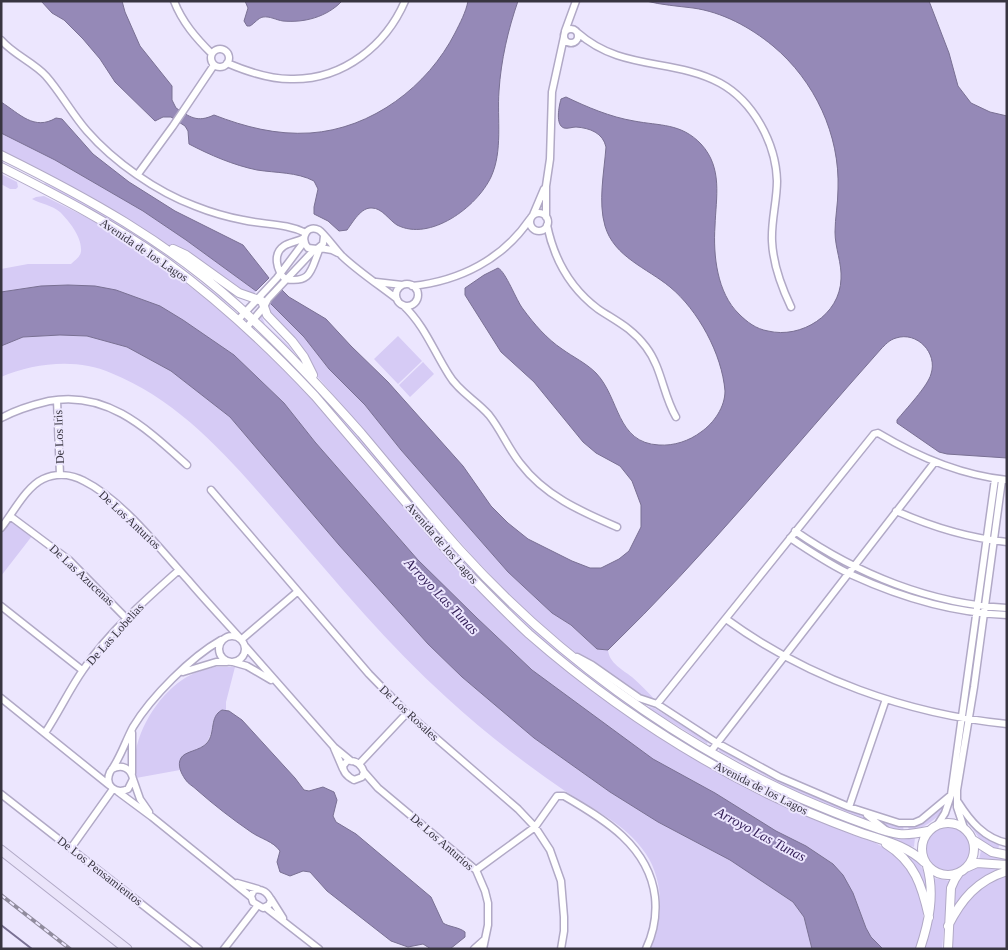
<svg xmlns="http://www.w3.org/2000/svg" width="1008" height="950" font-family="Georgia,serif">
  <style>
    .green { fill: #d6cbf5 }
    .water { fill: #9589b7; stroke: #797093 }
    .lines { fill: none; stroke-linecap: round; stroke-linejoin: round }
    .stream { stroke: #797093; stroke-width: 2 }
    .minor-casing { stroke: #b1a9c6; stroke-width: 9 }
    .tertiary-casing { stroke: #b1a9c6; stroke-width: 10 }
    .secondary-casing { stroke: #b1a9c6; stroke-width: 11 }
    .minor { stroke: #fff; stroke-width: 6 }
    .tertiary { stroke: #fff; stroke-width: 8 }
    .secondary { stroke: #eae4fa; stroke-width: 9 }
    .rail-casing { stroke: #918c9e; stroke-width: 4 }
    .rail { stroke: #ece6fe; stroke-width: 2; stroke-dasharray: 5.5; stroke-linecap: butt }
    .labels { text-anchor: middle; stroke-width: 4; stroke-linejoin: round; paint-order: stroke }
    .street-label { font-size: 12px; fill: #383540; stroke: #ece6fe }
    .water-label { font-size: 14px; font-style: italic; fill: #331e57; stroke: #ece6fe }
  </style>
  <rect width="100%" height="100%" fill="#ece6fe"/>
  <path class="green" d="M1 133 55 160 143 211 186 240 256 291 252 296H248L183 253 160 241 65 183 1 151Z
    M1 174 17 182 18 187 16 189H10L1 184Z
    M45 183 96 208 158 249 237 310 236 311C223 300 209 291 196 281 147 245 97 213 44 184Z
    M44 196 104 226 162 265 230 317 266 350 325 412 468 577 586 685 755 791 813 819 856 836 874 842 895 854 904 863 920 891 923 908V928L916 949H883L871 937 866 928 853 893 833 864 806 846 776 831 715 793 653 759 532 670 477 618 418 560 315 442 284 403 234 355 183 320 160 306 116 290 68 285 41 286 1 292V269L28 264H71C75 260 82 256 81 249 81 236 69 221 60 212 52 205 41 204 32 199L36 197Z
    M270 303 304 337 329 369 365 405 401 450 508 572 552 613 571 625 597 649 608 650C609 663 623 670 632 677 640 684 648 692 655 700H647L596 664 569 649 515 601 476 560 435 514 316 375 271 317 268 306Z
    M261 315 265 324 289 346 299 359 263 324 259 317Z
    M255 326 281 350 347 422 466 561 597 680 783 794 828 814 859 826 896 837H915L914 847C855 832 797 806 744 777 650 726 567 668 491 592 441 542 396 485 350 431 327 405 305 378 282 353 274 344 260 336 255 326Z
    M60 335 87 336 127 347 171 371 230 417 339 545 428 644 462 677 534 738 610 792 658 822 730 860 793 902 804 917 812 949H650C664 920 664 881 646 854 627 825 594 810 565 791 524 763 484 732 447 698 389 646 338 584 287 525 236 466 185 403 111 373 77 358 34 363 1 377V346L23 337Z
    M398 336 422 361 398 384 374 359Z
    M423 362 434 374 410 397 399 385Z
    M10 519 32 536 1 576V531Z
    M215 667H235L226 702V710H222L207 742 204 746 192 752 179 766 180 770 136 778C128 743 154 699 182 680 192 673 203 670 215 667Z
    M645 706 654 708 708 741 707 744Z
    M720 748 794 788 867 818 874 823 794 791 719 751Z
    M947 803C943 816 922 830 909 831L908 826 922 822Z
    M959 809C971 823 982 836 999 845L998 851 981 841Z
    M875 818 903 826 904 832 892 830Z
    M924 848a24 24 0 1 1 48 0a24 24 0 1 1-48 0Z
    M896 848C915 854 931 872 926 893Z
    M981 850 992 856 1007 860V863L979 860Z
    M982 867 1005 869 994 874 953 911C954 887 956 872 982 867Z
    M1007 875V947L1005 949H949C950 942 950 935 952 929 958 904 982 882 1007 875Z
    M933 878 951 881 946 908 942 949H923L934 884Z"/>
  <path class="water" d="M41 1H122L125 12 140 46 172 86V100L176 108C190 117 197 123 214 115 245 127 276 135 310 133 372 129 428 86 455 33 460 23 466 12 468 1H518C508 30 501 60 499 91 497 119 503 151 491 177 477 207 430 242 397 225 389 220 382 208 372 208 361 207 353 222 347 230L339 231 328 221 314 214V207L318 189 314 181C297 172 276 173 257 170 233 165 210 155 189 144L188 131 185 126 171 117H163L155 121 115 82 100 59 83 39 64 20 52 13Z
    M245 1H342C327 17 304 23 283 21 276 20 270 16 263 17 258 18 255 23 250 26H247L244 21 248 8Z
    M646 1H929L949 53 958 86 971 103 990 112 1007 116V458L947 454 939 452 897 423V420C905 410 928 386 931 374 938 353 917 331 896 338 889 340 885 345 881 349 791 450 705 556 608 650L597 649 571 625 552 613 508 572 401 450 365 405 329 369 304 337 270 303 282 290 289 297 326 319 351 346 388 382 463 466 491 506 508 523 528 539 572 561 590 568H601L619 559 629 551 641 527V505L632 481 620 466 596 453 583 442 534 382 501 352 465 295V288L484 275 498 268C506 272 516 300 523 309 534 324 547 339 562 349 573 357 586 363 596 373 620 398 616 443 659 445 674 446 689 441 701 432 714 423 725 407 725 391 722 354 698 310 670 287 647 268 614 257 605 226 598 202 604 173 606 147 603 133 590 128 576 127 572 127 568 129 564 128 555 125 559 106 561 99L566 97C587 107 610 117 634 121 660 126 681 123 701 144 723 168 716 197 715 226 713 255 717 293 739 314 747 322 756 329 768 331 801 339 840 315 841 279 842 263 835 248 835 232 835 218 838 204 838 189 840 135 815 81 773 46 750 27 722 12 693 8 677 6 662 5 646 1Z
    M1 102C20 114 34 131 56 118L62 119 93 154 129 182 175 211 243 245 269 278 256 291 186 240 143 211 55 160 1 133Z
    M68 285 95 286 116 290 160 306 183 320 234 355 284 403 315 442 418 560 477 618 532 670 653 759 715 793 776 831 806 846 833 864 843 875 853 893 866 928 871 937 883 949H812L804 917 793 902 730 860 658 822 610 792 534 738 462 677 428 644 339 545 230 417 171 371 127 347 87 336 60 335 23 337 1 346V292L41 286Z
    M222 710 229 711 242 720 295 778 304 790 309 791 323 787 334 792 337 800 333 816 336 822 356 834 431 897 443 923C449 927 459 927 465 932V937L450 949H431L423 944 408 947 391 941 327 891 310 872 303 871 290 876 280 872 277 862 280 851C273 841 261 839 251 832 232 819 214 805 197 790 193 786 188 784 185 779 181 773 177 765 181 758 185 751 200 751 207 743 216 732 209 717 222 710Z"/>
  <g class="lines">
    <path class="stream" d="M1 925 32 949"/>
    <g class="minor-casing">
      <path id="minor" d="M174 1C182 22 196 38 212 54
        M564 36a7 7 0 1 1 14 0a7 7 0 1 1-14 0Z
        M565 31 576 1
        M578 33C621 71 673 58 720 83 753 101 776 143 777 181 777 201 771 221 772 241 773 265 781 286 791 307
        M1 40C14 55 33 62 46 76 61 93 72 114 87 131 114 162 157 192 195 206 210 212 227 217 243 220 264 225 286 223 306 233
        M211 58a9 9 0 1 1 18 0a9 9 0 1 1-18 0Z
        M227 63C248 72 271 80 294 79 344 79 386 45 405 1
        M138 174 173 126 214 65
        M530 222a9 9 0 1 1 18 0a9 9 0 1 1-18 0Z
        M533 215 544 189
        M546 217V186L550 159 552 92 564 37
        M547 225C554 259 570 288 598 309 616 321 632 328 646 347 662 368 663 395 676 417
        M324 236 323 244 317 249 308 248C300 239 306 224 319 230 324 233 336 250 342 256 359 272 379 285 397 299
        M304 238C297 242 290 242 284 246 272 254 277 271 285 279 313 284 311 268 320 248L332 250 338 253
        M376 282 402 285
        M396 295a11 11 0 1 1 22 0a11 11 0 1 1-22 0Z
        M412 286C460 281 503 259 530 219
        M403 305C425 326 433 350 449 375 458 391 477 401 489 415 501 430 508 448 520 463 545 496 580 511 617 527
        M238 320 277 278 304 242
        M246 328 264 307 268 299 314 250
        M57 400 60 475
        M1 418C16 410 32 405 49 401 107 390 147 429 187 465
        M211 490 369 674 407 713 518 809 535 827 550 850 561 881 564 917V931L561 949
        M896 511C932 527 967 538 1007 542
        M10 516 69 560 127 619
        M1 528C13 513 26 487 43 479 56 473 71 474 84 481 122 500 160 549 188 580 205 600 222 618 239 637
        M795 531C857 574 931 604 1007 608
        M790 538C810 551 830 565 852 575 900 597 954 613 1007 615
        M1 606 82 670
        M726 619C807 678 907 714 1007 724
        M219 649a13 13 0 1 1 26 0a13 13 0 1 1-26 0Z
        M242 639 297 592
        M245 646 334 747 351 761
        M577 657 592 665 639 698 657 704 717 743 779 777 849 807 899 823H914L921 820 951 795
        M233 662 247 666 271 680
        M183 672 216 662H227
        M1 698 109 785
        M657 704 874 434 878 433C918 457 960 475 1007 480
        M45 733C59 712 69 690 83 670 109 632 145 600 179 570
        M334 748 343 769
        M711 751 934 463
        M347 761C355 760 361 764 364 772L362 777 354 780C348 777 343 772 343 766Z
        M359 764 407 713
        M112 769C122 764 131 768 133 779L128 789C115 795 104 785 110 772 120 759 125 742 133 727 151 697 191 657 221 640
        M364 772 378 788 476 870 485 891 488 903V925L483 949
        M132 773V733
        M133 779 140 799 149 812
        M117 791 152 817 251 897
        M1 794 199 949
        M958 802C970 821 984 838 1007 843
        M849 807 886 699
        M867 815 887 831
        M938 824 945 813 951 795 995 479
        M964 828 957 807V790L974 687 1002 480
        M71 848 113 789
        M476 870 535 827 557 796H564C604 819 649 846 655 897 657 916 654 932 646 949
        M237 883 258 889
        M254 890C262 888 268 893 271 900L269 905 263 908 253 902 251 896Z
        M271 899 283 918
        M265 907 319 949
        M224 949 258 905
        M474 949 484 940"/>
    </g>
    <g class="tertiary-casing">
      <path id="tertiary" d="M1 155C88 198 166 241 238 306 282 346 322 389 361 433 394 472 426 512 460 550 552 652 674 742 800 798 821 807 843 816 865 824 876 828 888 833 899 834 909 835 919 833 928 831
        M1 167C58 196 117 226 169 264 222 303 270 348 315 396L454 559C478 584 503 610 529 634 601 697 683 752 768 794 797 808 826 820 856 831 880 840 905 844 924 862
        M173 249 186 255 239 293 262 301 267 315 292 341 304 357 313 375
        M922 849a26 26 0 1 1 52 0a26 26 0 1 1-52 0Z
        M973 840 992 852 1007 855
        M886 844C915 862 922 886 929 917
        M968 867 977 863 1007 865
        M948 926C961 900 977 880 1007 871
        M920 949C929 922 935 894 927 866
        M948 949 951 888 955 879 959 873"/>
    </g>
    <g class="secondary-casing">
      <path id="secondary" d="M1 850 127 949"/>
    </g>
    <use href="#minor" class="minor"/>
    <use href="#tertiary" class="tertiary"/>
    <use href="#secondary" class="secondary"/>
    <g class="rail-casing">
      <path id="rail" d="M1 895 70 949"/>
    </g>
    <use href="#rail" class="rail"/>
  </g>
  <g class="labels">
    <g class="street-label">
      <text transform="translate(144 250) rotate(34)" y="4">Avenida de los Lagos</text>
      <text transform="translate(59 437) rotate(-92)" y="4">De Los Iris</text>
      <text transform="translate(130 520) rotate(43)" y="4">De Los Anturios</text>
      <text transform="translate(442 543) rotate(49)" y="4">Avenida de los Lagos</text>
      <text transform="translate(82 575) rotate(43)" y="4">De Las Azucenas</text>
      <text transform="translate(115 634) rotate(-48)" y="4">De Las Lobelias</text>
      <text transform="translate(409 713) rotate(43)" y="4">De Los Rosales</text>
      <text transform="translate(761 788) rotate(27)" y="4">Avenida de los Lagos</text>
      <text transform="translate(442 842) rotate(41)" y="4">De Los Anturios</text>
      <text transform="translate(100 871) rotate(38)" y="4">De Los Pensamientos</text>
    </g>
    <g class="water-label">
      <text transform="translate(442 596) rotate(46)" y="5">Arroyo Las Tunas</text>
      <text transform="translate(761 834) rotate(28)" y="5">Arroyo Las Tunas</text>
    </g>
  </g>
  <rect width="1008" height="950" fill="none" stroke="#383540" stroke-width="5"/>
</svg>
